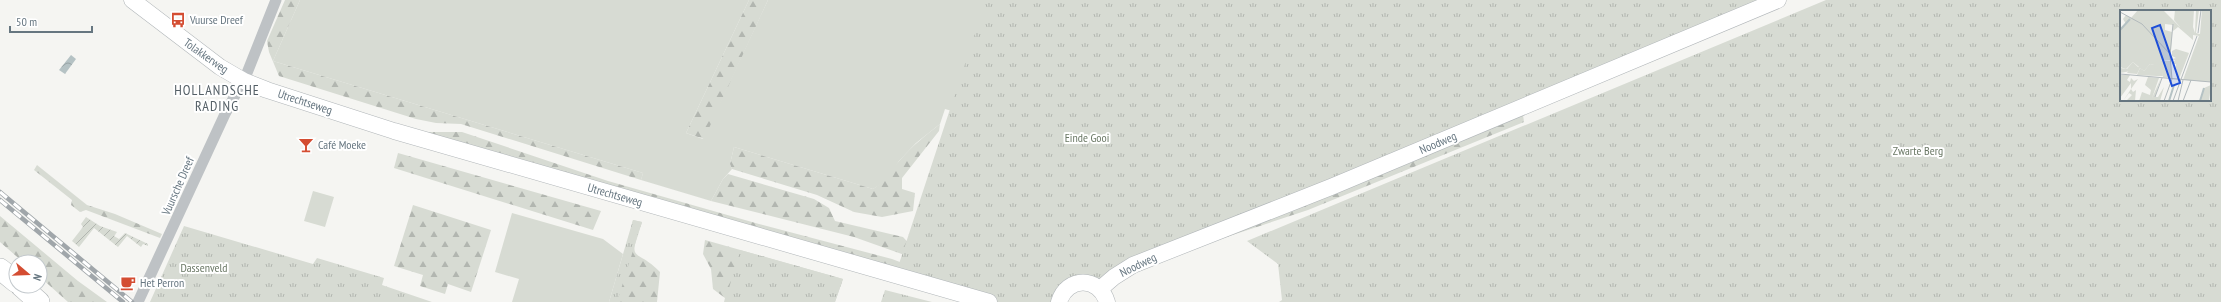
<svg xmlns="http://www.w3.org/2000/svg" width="2221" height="302" font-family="'PT Sans Narrow',sans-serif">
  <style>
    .grass { fill: #d7dbd3 }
    .forest { fill: url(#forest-firs) }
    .park { fill: url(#park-tufts); fill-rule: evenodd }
    .garden { fill: url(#garden-furrows) }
    .water { fill: url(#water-waves) }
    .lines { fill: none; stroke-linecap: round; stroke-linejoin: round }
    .secondary-casing { stroke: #b1b6b9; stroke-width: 17 }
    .motorway-casing { stroke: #b1b5b7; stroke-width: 22 }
    .minor { stroke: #bec2c5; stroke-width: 11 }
    .secondary { stroke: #fff; stroke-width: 16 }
    .motorway { stroke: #fff; stroke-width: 21 }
    .rail-casing { stroke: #a0a6aa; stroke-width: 4.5 }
    .rail { stroke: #fff; stroke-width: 3; stroke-dasharray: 9; stroke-linecap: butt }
    .labels { text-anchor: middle; stroke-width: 4; stroke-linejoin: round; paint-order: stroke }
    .poi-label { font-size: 12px; fill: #667680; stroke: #fff; text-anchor: start }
    .street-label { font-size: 12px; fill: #667680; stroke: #fff }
    .park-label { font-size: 12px; fill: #6a7865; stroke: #fff }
    .quarter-label { font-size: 14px; letter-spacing: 1px; fill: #545f66; stroke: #fff }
    .inset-river { fill: none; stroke: #b5c2c4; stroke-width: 2 }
    .inset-road { fill: none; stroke: #b3babd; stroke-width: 1 }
    .view { fill: #1d4ed8; fill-opacity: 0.15; stroke: #1d4ed8; stroke-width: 2 }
    .inset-edge { fill: none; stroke: #667680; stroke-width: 2 }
  </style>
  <defs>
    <pattern id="forest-firs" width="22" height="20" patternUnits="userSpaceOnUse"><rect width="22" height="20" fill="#d7dbd3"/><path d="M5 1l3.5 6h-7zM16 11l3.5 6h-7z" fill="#b2b6b0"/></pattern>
    <pattern id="park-tufts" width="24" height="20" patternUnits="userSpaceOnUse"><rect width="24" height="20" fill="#d7dbd3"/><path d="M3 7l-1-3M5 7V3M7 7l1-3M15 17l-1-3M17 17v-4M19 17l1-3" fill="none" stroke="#b2b6b0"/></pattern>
    <pattern id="garden-furrows" width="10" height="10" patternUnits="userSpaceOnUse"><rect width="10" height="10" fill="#d7dbd3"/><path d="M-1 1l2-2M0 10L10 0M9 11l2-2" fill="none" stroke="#b2b6b0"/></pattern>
    <pattern id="water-waves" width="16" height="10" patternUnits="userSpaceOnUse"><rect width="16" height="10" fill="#b5c2c4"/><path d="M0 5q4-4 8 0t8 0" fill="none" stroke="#97a2a4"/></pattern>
  </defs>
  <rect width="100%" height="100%" fill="#f5f5f2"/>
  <path class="grass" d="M300 0H749L686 133 703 139 768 0H989L959 113 945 109 940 124 916 143 899 161 886 181 873 189 734 147 730 164 732 169 723 179 711 201 641 180 643 173 273 61Z
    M313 191 334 197 325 227 304 221Z
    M512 213 603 239 623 254 609 302H512L519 279 495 272Z"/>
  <path class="forest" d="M285 0H300L273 61 643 173 641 180 461 124 436 123 416 119 279 76 269 52 267 41Z
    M749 0H768L704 139 686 133Z
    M1523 115 1524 122 1308 210 1190 249Z
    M940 124 939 131 902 178V189L915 193 913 211 882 217 854 212 817 195 732 169 730 164 734 147 873 189C888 179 889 172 900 160 912 146 926 135 940 124Z
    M424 132H462L608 181 759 224 892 259 1002 301Z
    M398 153 601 211 593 230 394 168Z
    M37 165 87 205 115 214 162 234 160 238 86 210 80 212 71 205 72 200 34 170Z
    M728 174 814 199 829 208 835 221 903 237 927 263 854 237 711 201 723 179Z
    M413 205 491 230 471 292 448 284 445 294 420 286 423 275 394 266Z
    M0 216 78 281 107 302H68L40 277V262H23L0 242Z
    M633 220 642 222C627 266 635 246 660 272L657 302H614Z
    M705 240 843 279 835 302H724L725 298 713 289 711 269 703 254Z"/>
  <path class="park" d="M986 0H1778L1052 302H972L895 276Z
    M1826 0H2221V302H1279L1282 300 1278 264 1247 241ZM2121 11H2210V100H2121Z
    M633 220 642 222 617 302H609Z
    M184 226 313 264 317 258 384 278 382 285 432 302H150Z
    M740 250 843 279 835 302H725Z
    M885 290 932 302H881Z"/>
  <path class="garden" d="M86 217 100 226 117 232 114 236 119 239 125 233 148 244V246L143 244 141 247 127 236 118 247 94 228 79 247 72 241 83 227 81 224Z"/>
  <path class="water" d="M71 55 76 59 65 74 59 70Z"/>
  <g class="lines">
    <g class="secondary-casing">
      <path id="secondary" d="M132 0 220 67 244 81 267 90 394 131 989 302
        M1100 289 1114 277 1133 265 1331 187 1778 0
        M1059 302C1067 276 1099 276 1107 302"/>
    </g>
    <g class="motorway-casing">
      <path id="motorway" d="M0 269 16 282
        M21 286 39 302"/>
    </g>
    <path class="minor" d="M138 302 225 114 247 73 276 0"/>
    <use href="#secondary" class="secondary"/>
    <use href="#motorway" class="motorway"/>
    <g class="rail-casing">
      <path id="rail" d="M0 192 132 302
        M0 200 123 302"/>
    </g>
    <use href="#rail" class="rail"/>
  </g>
  <defs>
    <g id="bus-bare" transform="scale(1.2)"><path d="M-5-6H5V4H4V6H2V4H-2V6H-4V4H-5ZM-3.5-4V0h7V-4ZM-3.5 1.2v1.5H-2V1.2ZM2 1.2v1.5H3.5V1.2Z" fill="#d44d32" stroke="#fff" stroke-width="2.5" paint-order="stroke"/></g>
    <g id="bar-bare" transform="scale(1.2)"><path d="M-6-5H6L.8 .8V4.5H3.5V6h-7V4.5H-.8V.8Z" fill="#d44d32" stroke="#fff" stroke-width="2.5" paint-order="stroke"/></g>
    <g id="cafe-bare" transform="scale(1.2)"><path d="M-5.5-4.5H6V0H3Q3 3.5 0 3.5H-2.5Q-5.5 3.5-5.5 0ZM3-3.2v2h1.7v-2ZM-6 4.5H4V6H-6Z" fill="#d44d32" stroke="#fff" stroke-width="2.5" paint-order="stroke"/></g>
  </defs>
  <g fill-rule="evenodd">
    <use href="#bus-bare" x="178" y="20"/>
    <use href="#bar-bare" x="306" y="145"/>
    <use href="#cafe-bare" x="128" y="283"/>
  </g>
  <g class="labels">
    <g class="poi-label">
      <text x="190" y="24">Vuurse Dreef</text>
      <text x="318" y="149">Café Moeke</text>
      <text x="140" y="287">Het Perron</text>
    </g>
    <g class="street-label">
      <text transform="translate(206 56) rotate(35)" y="4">Tolakkerweg</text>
      <text transform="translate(305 102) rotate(18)" y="4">Utrechtseweg</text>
      <text transform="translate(1438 143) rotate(-23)" y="4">Noodweg</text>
      <text transform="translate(178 186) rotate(-66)" y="4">Vuursche Dreef</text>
      <text transform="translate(615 195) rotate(16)" y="4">Utrechtseweg</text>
      <text transform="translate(1138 265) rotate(-26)" y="4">Noodweg</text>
    </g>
    <g class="park-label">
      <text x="1087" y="142">Einde Gooi</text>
      <text x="1918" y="155">Zwarte Berg</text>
      <text x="204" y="272">Dassenveld</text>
    </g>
    <g class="quarter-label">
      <text x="217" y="95">HOLLANDSCHE<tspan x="217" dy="16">RADING</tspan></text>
    </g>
  </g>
  <g transform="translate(2120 10)">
    <rect width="91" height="91" fill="#f5f5f2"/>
    <path d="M39 50 50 51 52 68 43 67ZM13 52 19 58 16 60 0 63V58L7 59ZM30 54 35 55 37 66 17 65 20 58 24 61ZM1 65H10L7 70 10 72 11 68 14 71 18 69 11 79 13 82 16 80 15 91H6L12 85 9 83 3 91 11 79V73L0 88ZM28 67 39 68 32 88 41 68 35 87H38L44 77 40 91H19L22 82 30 85 31 80 25 75ZM91 75 89 91H80L84 78Z" fill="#d7dbd3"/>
    <path d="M18 0H43L60 17H73L75 23 76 0H79L76 23 80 24 82 0H91V72L63 70 79 26 73 25V30L58 17 53 21V15L45 14V20L52 22 51 41 48 40 52 49 56 48 52 46V41L56 39 69 43 59 69H57L56 57H53H56V54H52L55 50H40L43 66H36L34 55 30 54 24 61 20 58 17 64 7 63 10 59 19 57 13 52 6 59 0 57V20L6 14 3 9 6 5 11 8Z" fill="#d7dbd3"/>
    <path d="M55 0H74L73 17H60L54 10Z" fill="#d7dbd3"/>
    <path class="inset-river" d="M0 20 10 9M49 91 54 75M80 91 84 78"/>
    <path class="inset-road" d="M0 2 22 14 50 44M78 23 81 0M0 64 91 72M35 87 42 68M44 91 52 69 50 45 53 14M53 91 77 26M58 91 63 70M63 91 71 70"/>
    <path class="view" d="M40 15 60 73 52 76 32 18Z"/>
    <rect width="91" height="91" class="inset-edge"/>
  </g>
  <g transform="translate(28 274) rotate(109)"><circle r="19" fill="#ffffff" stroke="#c2c8cc"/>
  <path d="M0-3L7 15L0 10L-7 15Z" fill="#d44d32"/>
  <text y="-6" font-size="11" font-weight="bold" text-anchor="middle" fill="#667680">N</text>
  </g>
  <path d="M10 26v6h82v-6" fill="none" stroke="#667680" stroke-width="2"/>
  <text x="16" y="26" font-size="12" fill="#667680" stroke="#ffffff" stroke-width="3" paint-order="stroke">50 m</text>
</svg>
